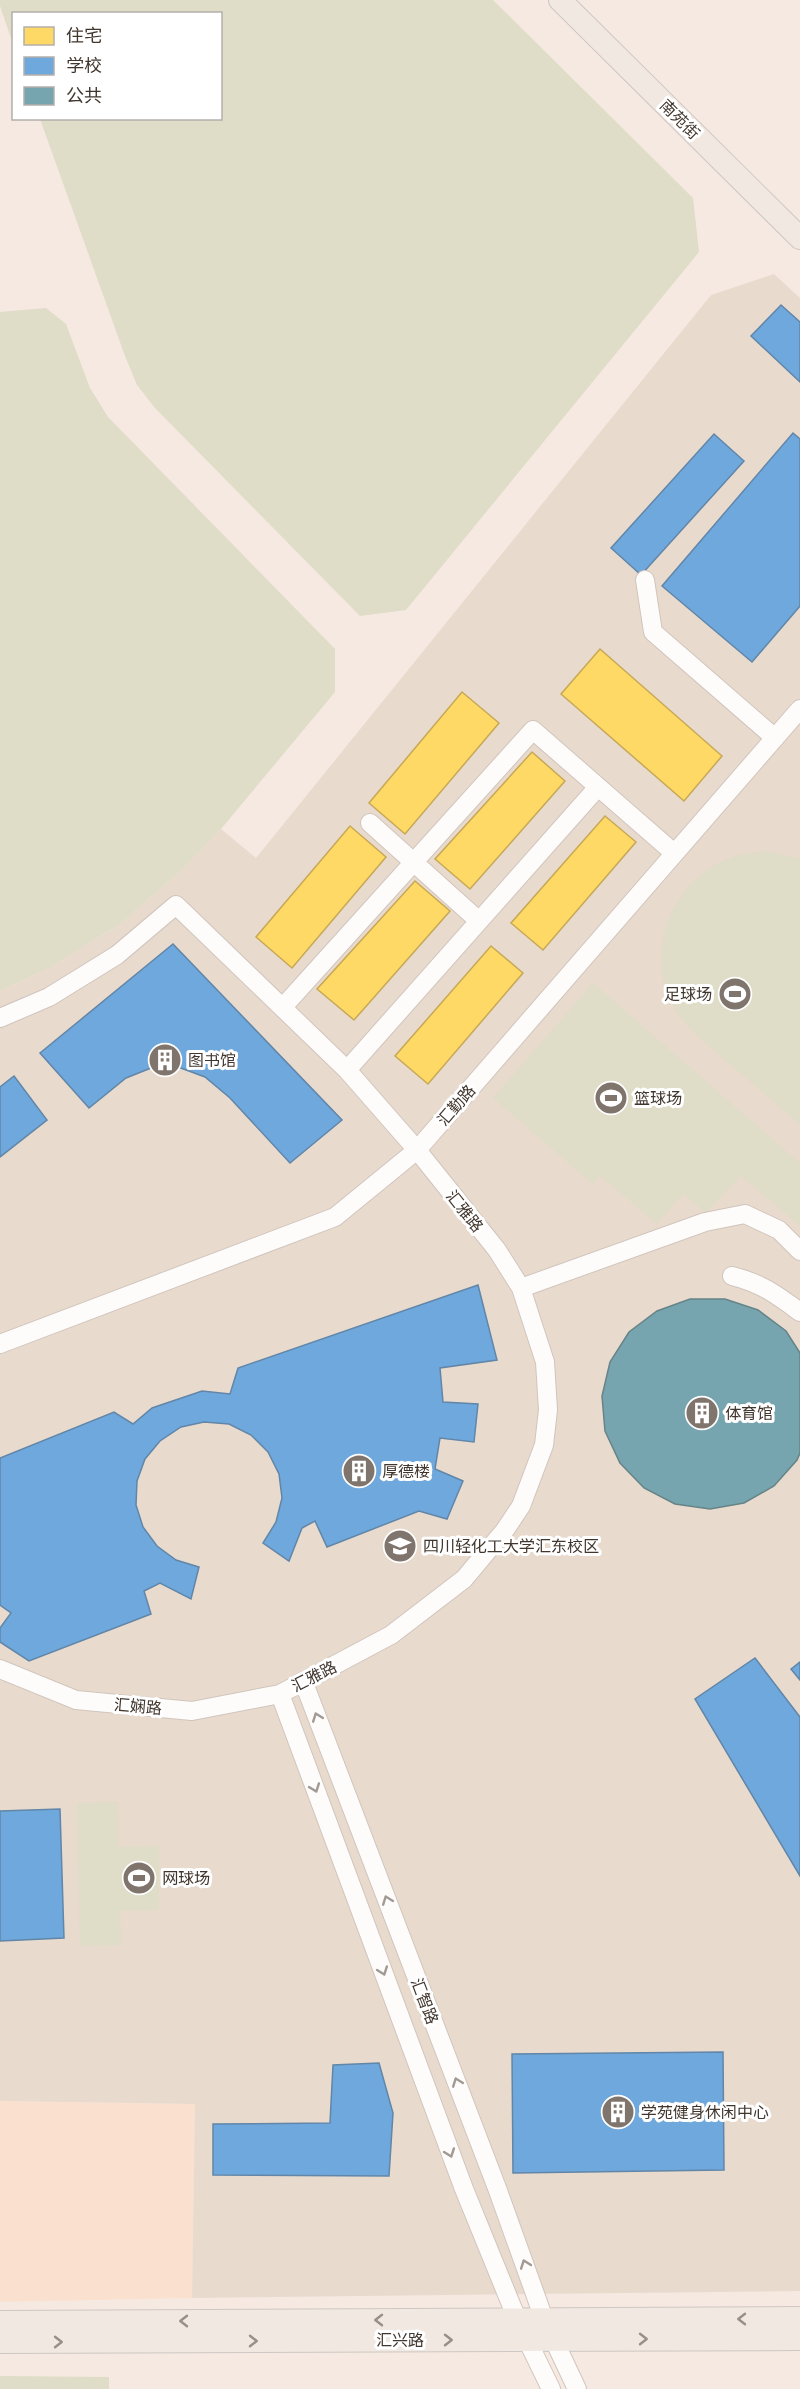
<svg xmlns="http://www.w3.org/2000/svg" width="800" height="2389" font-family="Ubuntu,'Noto Sans SC',sans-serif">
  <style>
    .built { fill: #fae1cf }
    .education { fill: #e9dace }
    .green { fill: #dfdcc7 }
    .homes { fill: #ffd966; stroke: #c6a855; stroke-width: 1.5 }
    .schools { fill: #6fa8dc; stroke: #6186a8; stroke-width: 1.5 }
    .public { fill: #76a5af; stroke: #668488; stroke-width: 1.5 }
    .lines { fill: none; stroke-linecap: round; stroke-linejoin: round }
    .minor-casing { stroke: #d0c5bd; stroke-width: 20 }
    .major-casing { stroke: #cec7c3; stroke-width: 24 }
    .minor { stroke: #fefcfa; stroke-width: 18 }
    .major { stroke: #f1e8e1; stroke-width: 22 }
    .oneway { stroke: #a09994 }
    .oneway2 { stroke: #998f88 }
    .labels { text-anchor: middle; stroke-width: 6; stroke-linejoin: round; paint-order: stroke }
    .street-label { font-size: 16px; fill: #41362e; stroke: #fff }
    .poi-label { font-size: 16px; fill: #41362e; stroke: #fff; text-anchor: start }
  </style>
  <rect width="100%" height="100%" fill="#f6e9e1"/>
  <path class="built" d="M0 2101 195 2104 192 2298 0 2302Z"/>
  <path class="education" d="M774 274 800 298V2291L192 2298 195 2104 0 2101V991L49 968 120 924 181 871 221 829 256 858 711 295Z"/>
  <path class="green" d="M0 0H493L693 198 699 252 406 610 360 616 155 408 137 385 125 356 40 119 220 118V14H14L13 44 0 6Z
    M46 308 66 324 90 388 108 417 335 649V692L221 829 181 871 120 924 49 968 0 991V312Z
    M763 851 800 858V1125C775 1103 750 1081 724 1059 708 1045 688 1030 676 1011 643 958 669 881 728 859 738 854 752 854 763 851Z
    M593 983 800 1163V1226L741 1176 706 1213 683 1194 657 1224 600 1176 593 1184 493 1098Z
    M118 1802 119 1847 159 1846V1910L120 1911 121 1945 80 1946 77 1803Z
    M0 2376 109 2377V2389H0Z"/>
  <path class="homes" d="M600 649 722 756 684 801 561 694Z
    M462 692 499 723 405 834 369 803Z
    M532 752 565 781 470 889 435 859Z
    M605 816 636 842 543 950 511 923Z
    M350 826 386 857 292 968 256 937Z
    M415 881 450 911 354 1020 317 989Z
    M491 946 523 973 428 1084 395 1056Z"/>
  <path class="schools" d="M781 305 800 322V382L751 336Z
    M793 433 800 439V606L752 662 662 586Z
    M714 434 744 461 641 575 611 548Z
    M173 944 342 1120 290 1163 230 1098 205 1077 178 1067 151 1068 126 1078 89 1108 40 1053Z
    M14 1076 47 1120 0 1157V1087Z
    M478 1285 497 1360 440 1368 443 1402 478 1404 474 1442 440 1438 435 1469 463 1481 447 1519 419 1511 327 1547 315 1521 302 1528 289 1561 263 1543 276 1522 282 1498 279 1474 268 1452 251 1435 229 1424 204 1422 181 1427 160 1441 145 1459 137 1481 136 1505 143 1527 157 1546 176 1560 199 1567 191 1599 160 1583 144 1591 151 1614 29 1661 0 1642V1628L11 1613 0 1605V1458L114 1412 133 1424 152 1408 202 1391 230 1394 238 1368Z
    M755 1658 800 1717V1876L695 1699Z
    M800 1662V1680L791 1669Z
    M60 1809 64 1938 0 1941V1811Z
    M723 2052 724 2170 513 2173 512 2054Z
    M379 2063 393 2113 389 2176 213 2175V2124L330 2123 333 2065Z"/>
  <path class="public" d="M690 1299H725L758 1310 786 1331 800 1353V1453L797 1460 774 1486 744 1503 710 1509 675 1504 644 1488 620 1463 605 1431 602 1396 610 1362 629 1332 657 1311Z"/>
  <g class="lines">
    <g class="minor-casing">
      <path id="minor" d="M645 580 653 632 775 738
        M370 823 479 921
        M283 1007 533 730 674 853
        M0 1018 49 997 117 955 176 905 347 1070 417 1150 497 1250 521 1288 545 1362 548 1410 544 1445 521 1506 505 1530 464 1579 391 1635 280 1694 192 1711 76 1700 0 1669
        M347 1070 598 787
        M732 1276C761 1283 777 1295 800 1312
        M521 1288 705 1222 745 1214 779 1230 800 1251
        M0 1344 335 1217 417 1150 800 709
        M304 1683 497 2188 544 2319 577 2389
        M280 1694 464 2189 517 2319 551 2389"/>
    </g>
    <g class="major-casing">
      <path id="major" d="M560 0 800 238
        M0 2322 800 2318
        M0 2342 800 2339"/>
    </g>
    <use href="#minor" class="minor"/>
    <use href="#major" class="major"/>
  </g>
  <defs><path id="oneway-chevron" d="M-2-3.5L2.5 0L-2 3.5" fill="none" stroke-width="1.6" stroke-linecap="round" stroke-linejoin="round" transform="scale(1.5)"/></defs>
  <g class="oneway">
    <use href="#oneway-chevron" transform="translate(317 1717) rotate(-111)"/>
    <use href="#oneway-chevron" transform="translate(315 1788) rotate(70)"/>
    <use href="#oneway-chevron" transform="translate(387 1900) rotate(-111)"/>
    <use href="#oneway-chevron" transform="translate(383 1971) rotate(70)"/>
    <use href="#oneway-chevron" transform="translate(457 2082) rotate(-111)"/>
    <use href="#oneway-chevron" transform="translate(450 2153) rotate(70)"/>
    <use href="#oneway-chevron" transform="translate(525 2264) rotate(-110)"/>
  </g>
  <g class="oneway2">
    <use href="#oneway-chevron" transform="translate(742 2319) rotate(180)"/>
    <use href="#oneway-chevron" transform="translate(379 2320) rotate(180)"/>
    <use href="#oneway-chevron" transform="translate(184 2321) rotate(180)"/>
    <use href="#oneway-chevron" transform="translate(643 2339)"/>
    <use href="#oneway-chevron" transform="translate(448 2340)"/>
    <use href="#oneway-chevron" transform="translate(253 2341)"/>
    <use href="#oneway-chevron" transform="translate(58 2342)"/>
  </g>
  <defs>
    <g id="stadium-disc" transform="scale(1.725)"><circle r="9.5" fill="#80756d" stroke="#fff"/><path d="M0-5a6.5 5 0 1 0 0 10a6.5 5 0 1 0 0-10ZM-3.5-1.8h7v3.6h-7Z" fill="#fff"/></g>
    <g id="building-disc" transform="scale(1.725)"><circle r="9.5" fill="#80756d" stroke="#fff"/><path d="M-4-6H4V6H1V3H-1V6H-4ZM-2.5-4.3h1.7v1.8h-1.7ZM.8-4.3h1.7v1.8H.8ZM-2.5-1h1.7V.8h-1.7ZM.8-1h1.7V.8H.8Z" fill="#fff"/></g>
    <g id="university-disc" transform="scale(1.725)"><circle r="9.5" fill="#80756d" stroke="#fff"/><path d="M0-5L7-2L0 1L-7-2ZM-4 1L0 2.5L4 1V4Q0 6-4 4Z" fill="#fff"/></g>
  </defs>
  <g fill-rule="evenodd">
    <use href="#stadium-disc" x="735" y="994"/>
    <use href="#building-disc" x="165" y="1060"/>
    <use href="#stadium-disc" x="611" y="1098"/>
    <use href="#building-disc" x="702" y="1413"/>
    <use href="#building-disc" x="359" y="1471"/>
    <use href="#university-disc" x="400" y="1546"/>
    <use href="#stadium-disc" x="139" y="1878"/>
    <use href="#building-disc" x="618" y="2112"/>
  </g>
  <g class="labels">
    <g class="street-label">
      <text transform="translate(680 119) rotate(45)" y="6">南苑街</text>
      <text transform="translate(456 1105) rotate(-49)" y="6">汇勤路</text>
      <text transform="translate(465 1211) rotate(51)" y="6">汇雅路</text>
      <text transform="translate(314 1676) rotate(-27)" y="6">汇雅路</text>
      <text transform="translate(138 1706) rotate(5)" y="6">汇娴路</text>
      <text transform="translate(425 2001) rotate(69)" y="6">汇智路</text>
      <text x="400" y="2346">汇兴路</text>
    </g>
    <g class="poi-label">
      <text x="712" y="1000" text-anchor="end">足球场</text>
      <text x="188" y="1066">图书馆</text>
      <text x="634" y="1104">篮球场</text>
      <text x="725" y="1419">体育馆</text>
      <text x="382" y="1477">厚德楼</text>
      <text x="423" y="1552">四川轻化工大学汇东校区</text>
      <text x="162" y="1884">网球场</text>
      <text x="641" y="2118">学苑健身休闲中心</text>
    </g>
  </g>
  <rect x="12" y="12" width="210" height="108" fill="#ffffff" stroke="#b3afab" stroke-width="1.5"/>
  <rect x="24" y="27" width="30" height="18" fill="#ffd966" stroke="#b3afab" stroke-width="1.5"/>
  <text x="66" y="42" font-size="18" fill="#41362e">住宅</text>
  <rect x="24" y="57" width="30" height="18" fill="#6fa8dc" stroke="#b3afab" stroke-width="1.5"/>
  <text x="66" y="72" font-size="18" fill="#41362e">学校</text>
  <rect x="24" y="87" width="30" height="18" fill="#76a5af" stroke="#b3afab" stroke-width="1.5"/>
  <text x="66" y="102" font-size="18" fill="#41362e">公共</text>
</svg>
